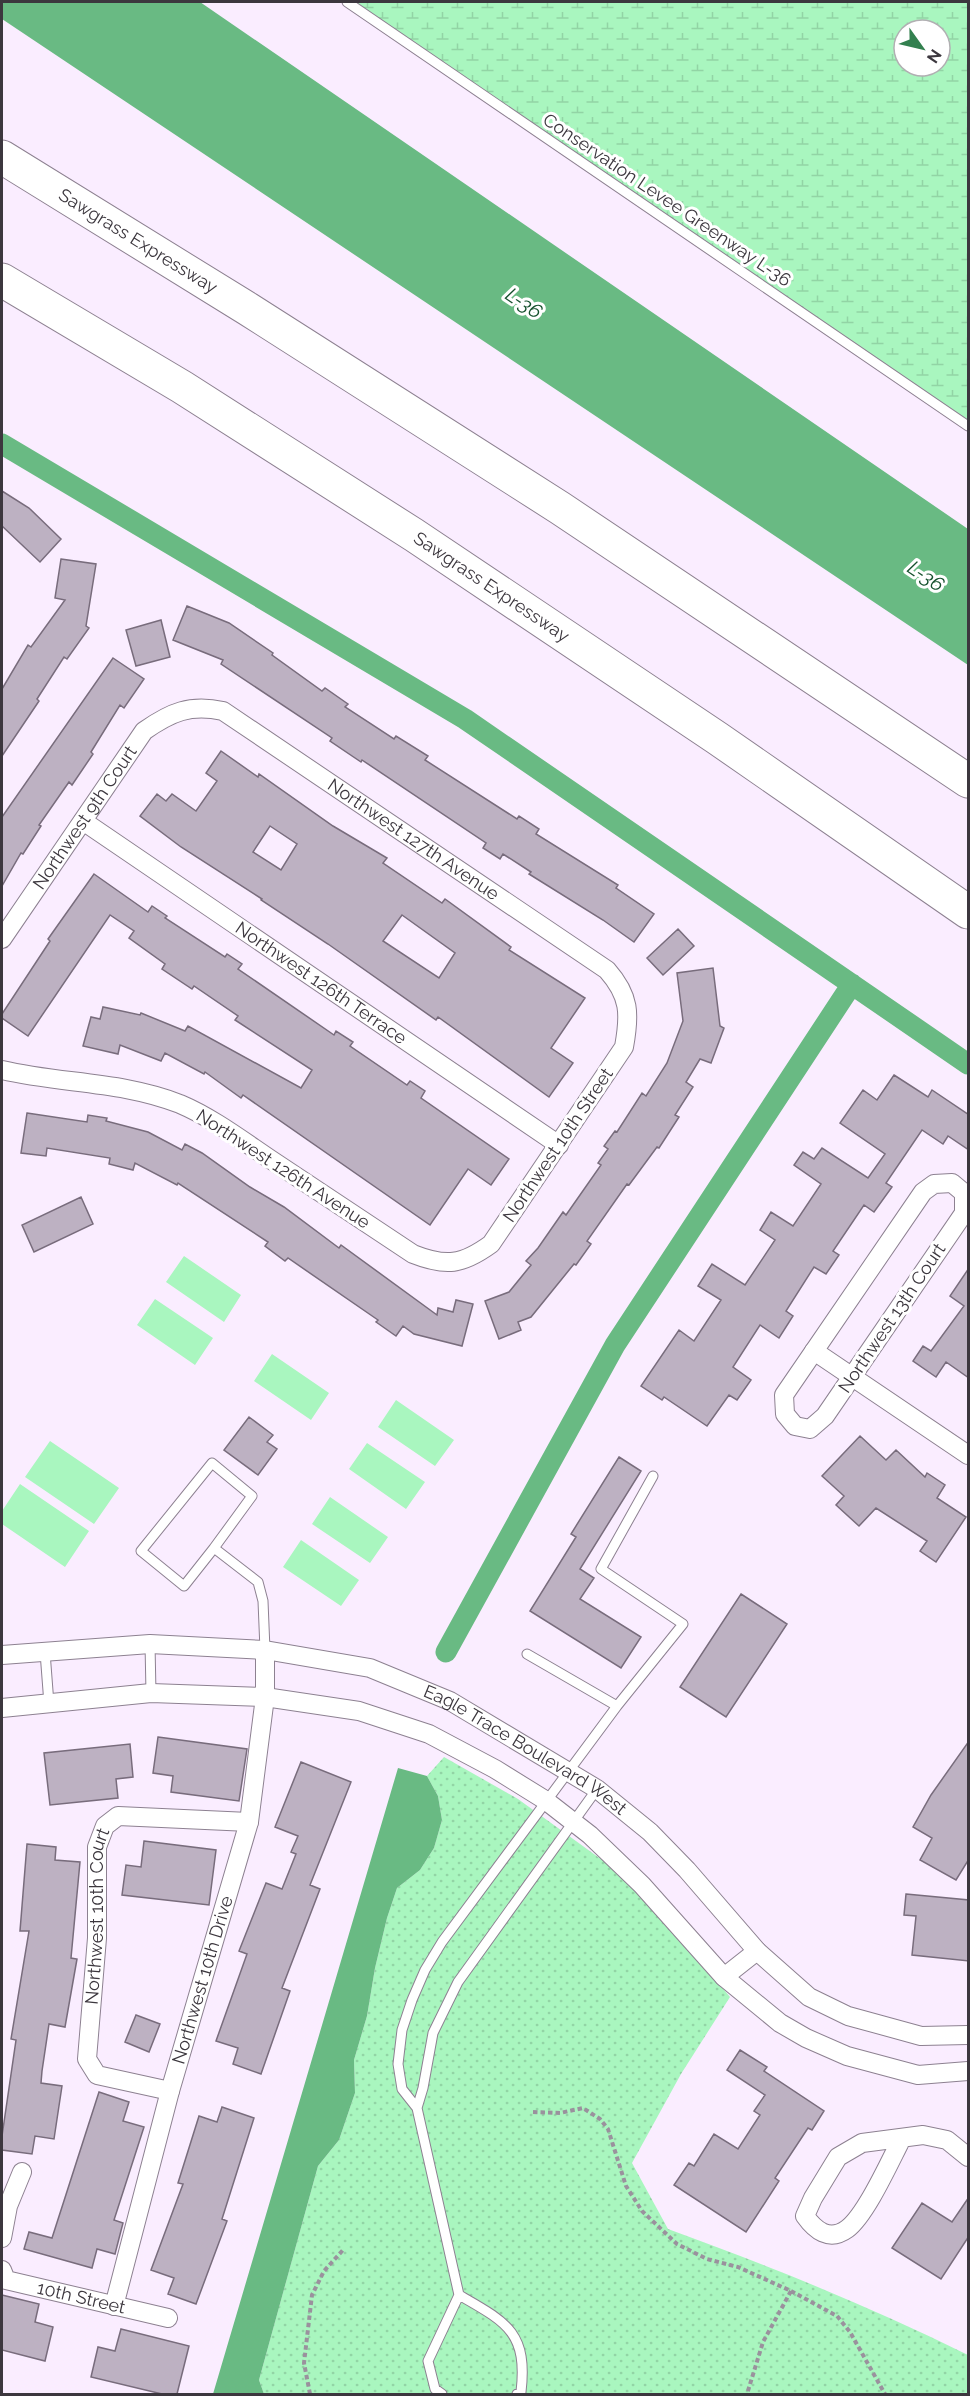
<svg xmlns="http://www.w3.org/2000/svg" width="970" height="2396" font-family="Raleway,sans-serif">
  <style>
    .grass { fill: url(#grass-dots) }
    .wetland { fill: url(#wetland-marsh); fill-rule: evenodd }
    .pitch { fill: #a9f6bf }
    .water { fill: #69ba83 }
    .lines { fill: none; stroke-linecap: round; stroke-linejoin: round }
    .canal { stroke: #69ba83; stroke-width: 21 }
    .building { fill: #bdb1c2; stroke: #786c7c; stroke-width: 1.5; fill-rule: evenodd }
    .lane-casing { stroke: #8d8191; stroke-width: 11 }
    .street-casing { stroke: #8d8191; stroke-width: 20 }
    .highway-casing { stroke: #8d8191; stroke-width: 35 }
    .path { stroke: #9a919d; stroke-width: 4; stroke-dasharray: 4.5 3; stroke-linecap: butt }
    .lane { stroke: #fff; stroke-width: 9 }
    .street { stroke: #fff; stroke-width: 18 }
    .highway { stroke: #fff; stroke-width: 33 }
    .labels { text-anchor: middle; stroke-width: 6; stroke-linejoin: round; paint-order: stroke }
    .street-label { font-size: 18px; fill: #3c373e; stroke: #fff }
    .water-label { font-size: 20px; font-style: italic; fill: #15512d; stroke: #fff }
  </style>
  <defs>
    <pattern id="grass-dots" width="8" height="8" patternUnits="userSpaceOnUse" patternTransform="scale(1.5)"><rect width="8" height="8" fill="#a9f6bf"/><path d="M2 2h.1M6 6h.1" fill="none" stroke="#92d4a5" stroke-width="1.8" stroke-linecap="round"/></pattern>
    <pattern id="wetland-marsh" width="20" height="14" patternUnits="userSpaceOnUse" patternTransform="scale(1.5)"><rect width="20" height="14" fill="#a9f6bf"/><path d="M1 5h8M5 5V1M11 12h8M15 12V8" fill="none" stroke="#92d4a5"/></pattern>
  </defs>
  <rect width="100%" height="100%" fill="#faedff"/>
  <path class="grass" d="M444 1757 518 1799 638 1886 730 1997 681 2074 632 2163 668 2229C772 2267 869 2306 968 2355V2394H264L259 2380 318 2166 339 2140 355 2093 354 2060 367 2016 375 1968 387 1918 397 1888 420 1870 434 1848 442 1820 438 1796 427 1776Z"/>
  <path class="wetland" d="M347 2H968V426ZM904 30H940V66H904Z"/>
  <path class="pitch" d="M184 1256 241 1295 224 1322 166 1282Z
    M155 1299 213 1338 195 1365 137 1325Z
    M272 1354 329 1393 311 1420 254 1381Z
    M396 1400 454 1440 435 1466 378 1427Z
    M50 1441 119 1488 94 1524 25 1477Z
    M367 1443 425 1482 406 1509 349 1469Z
    M20 1484 89 1531 65 1567 2 1524V1511Z
    M330 1497 388 1537 370 1563 312 1524Z
    M301 1540 359 1580 341 1606 283 1567Z"/>
  <path class="water" d="M2 2H200L968 529V665L2 19Z
    M398 1768 427 1776 438 1796 442 1820 434 1848 420 1870 397 1888 387 1918 375 1968 367 2016 354 2060 355 2093 339 2140 318 2166 259 2380 264 2394H213Z"/>
  <g class="lines">
    <path class="canal" d="M2 444 465 719 968 1064
      M446 1652 615 1345 852 984"/>
  </g>
  <path class="building" d="M2 491 29 508 61 539 40 562 2 526Z
    M61 559 96 564 86 626 89 628 67 659 64 657 37 699 39 701 2 756V689L28 645 31 647 65 600 55 598Z
    M187 606 229 623 273 653 272 655 322 691 325 688 348 704 345 707 394 739 396 736 428 756 425 760 517 819 519 816 539 829 536 834 618 885 616 888 654 914 634 942 603 920 529 874 531 872 503 854 500 859 483 848 486 843 362 760 361 762 330 741 332 738 221 664 223 660 173 640Z
    M161 620 170 657 136 666 126 630Z
    M113 658 144 679 124 708 120 705 91 752 93 754 72 785 69 782 39 825 41 826 23 854 21 853 2 886V817Z
    M221 751 258 777 259 774 333 826 387 858 383 863 442 903 445 899 511 947 509 950 585 998 551 1048 573 1063 549 1097 438 1017 436 1020 328 944 261 900 262 899 181 847 140 816 157 794 166 801 172 794 196 811 217 781 206 773ZM270 826 297 844 281 870 253 852ZM402 915 455 953 439 978 383 941Z
    M94 874 148 912 152 906 167 916 165 918 225 957 227 954 242 964 238 969 334 1035 336 1031 353 1042 350 1046 407 1085 410 1081 425 1091 421 1098 509 1159 491 1185 468 1169 430 1225 243 1095 241 1098 205 1072 204 1074 165 1053 161 1061 120 1045 118 1054 83 1046 91 1017 100 1019 103 1007 140 1015 141 1013 185 1031 188 1026 301 1088 312 1070 235 1020 238 1016 194 986 192 989 162 969 165 964 129 938 134 931 110 915 28 1036 2 1018V1014L50 941 48 939Z
    M678 929 694 946 663 975 647 958Z
    M713 968 720 1026 724 1028 711 1063 700 1059 686 1082 693 1087 675 1115 679 1117 659 1148 657 1147 629 1185 627 1184 587 1241 591 1244 576 1265 574 1264 531 1317 518 1322 521 1330 499 1339 485 1301 509 1292 531 1265 526 1261 538 1248 563 1212 566 1215 601 1165 598 1163 608 1149 604 1146 615 1131 617 1132 642 1093 646 1096 667 1063 683 1021 677 973Z
    M894 1075 928 1097 932 1090 969 1115V1150L948 1136 943 1144 922 1130 886 1183 892 1187 874 1212 864 1205 833 1251 839 1255 826 1274 814 1267 786 1311 793 1316 779 1338 760 1325 733 1367 751 1380 737 1400 729 1395 707 1426 664 1397 662 1400 641 1386 679 1330 694 1341 721 1300 698 1286 712 1264 745 1285 775 1240 760 1230 771 1212 793 1226 821 1184 794 1165 803 1152 814 1159 822 1148 868 1178 885 1154 840 1123 863 1090 877 1100Z
    M27 1113 87 1122 88 1115 107 1118 106 1121 148 1132 182 1150 185 1144 202 1153 250 1187 284 1207 339 1248 341 1245 437 1315 438 1308 453 1312 456 1300 473 1304 462 1346 414 1334 403 1326 396 1336 376 1322 378 1320 288 1258 285 1261 265 1246 268 1242 178 1183 177 1185 135 1163 133 1170 109 1164 110 1158 47 1148 46 1156 21 1153Z
    M81 1197 93 1224 34 1252 22 1225Z
    M969 1268V1378L946 1362 936 1377 913 1361 923 1346 931 1351 964 1306 950 1296Z
    M249 1417 273 1435 267 1442 277 1449 258 1475 224 1450Z
    M860 1436 886 1460 896 1450 925 1477 927 1473 945 1485 937 1498 966 1517 936 1562 920 1551 927 1541 876 1508 859 1526 836 1505 844 1496 822 1476Z
    M619 1457 641 1471 580 1569 594 1578 580 1599 641 1637 621 1668 530 1611 576 1537 571 1534Z
    M741 1594 787 1624 726 1717 680 1687Z
    M158 1737 247 1749 239 1801 171 1792 173 1776 153 1773Z
    M969 1741V1859L956 1880 920 1860 932 1838 913 1827 931 1795Z
    M130 1744 133 1777 116 1779 118 1798 50 1805 44 1753Z
    M301 1762 351 1782 310 1885 320 1889 282 1988 290 1991 261 2074 233 2064 238 2048 216 2041 247 1954 239 1951 266 1883 282 1889 296 1854 291 1852 298 1836 275 1827Z
    M144 1841 216 1850 209 1905 122 1895 126 1865 141 1867Z
    M27 1844 56 1847 55 1860 80 1862 71 1958 77 1959 65 2027 49 2024 42 2071 41 2083 62 2086 54 2139 35 2136 32 2154 2 2150V2136L16 2040 11 2039 29 1931H20Z
    M906 1894 969 1900V1961L912 1955 916 1916 904 1915Z
    M136 2015 160 2024 149 2052 125 2042Z
    M740 2050 767 2067 764 2071 824 2111 812 2130 808 2128 775 2178 779 2181 746 2232 674 2185 689 2163 694 2166 714 2134 738 2149 760 2115 754 2111 765 2095 727 2070Z
    M99 2092 129 2102 123 2121 144 2127 114 2220 123 2223 115 2254 97 2249 92 2268 24 2249 29 2232 52 2238Z
    M222 2107 254 2118 222 2219 227 2221 196 2304 168 2294 174 2278 151 2270 183 2184 178 2183 199 2116 217 2122Z
    M969 2197V2236L941 2279 892 2248 922 2203 952 2222Z
    M2 2295 39 2304 35 2322 53 2327 45 2361 2 2350Z
    M121 2329 189 2346 177 2394H162L91 2377 98 2347 115 2351Z"/>
  <g class="lines">
    <g class="lane-casing">
      <path id="lane" d="M347 2 968 426
        M214 1548 252 1496 212 1463 141 1551 184 1586 214 1548 258 1582 263 1601 265 1650
        M150 1644 151 1693
        M45 1652 49 1704
        M617 1706 683 1624 601 1569 653 1476
        M417 2108 423 2088 433 2033 458 1982 597 1789
        M459 2295C506 2322 528 2332 521 2392L517 2394
        M442 2394 435 2389 428 2361 459 2295 417 2108 402 2089 398 2064 402 2030 412 2000 425 1970 442 1942 617 1706 527 1654"/>
    </g>
    <g class="street-casing">
      <g id="street">
        <path id="s1" d="M83 821 559 1145"/>
        <path id="s2" d="M2 939 144 731C171 712 190 704 223 711L607 970C630 996 630 1014 624 1047L491 1244C462 1265 446 1267 413 1254 367 1223 320 1192 273 1161 243 1141 213 1118 180 1104 122 1081 61 1084 2 1070"/>
        <path d="M952 1183 964 1193V1213L825 1416 810 1429 795 1426 785 1414 784 1395 923 1192 934 1184Z"/>
        <path d="M814 1351 968 1455"/>
        <path id="s3" d="M2 1655 150 1644 265 1650 370 1668 450 1701 597 1789 650 1832 687 1870 757 1951 809 1997 848 2016 921 2036 968 2035"/>
        <path d="M2 1708 151 1693 265 1697 359 1711 429 1734 495 1769 545 1800 590 1835 642 1885 724 1977 780 2023 806 2038 847 2056 918 2075 968 2071"/>
        <path d="M724 1977 757 1951"/>
        <path id="s4" d="M170 2091 97 2075 87 2059 97 1938V1847L105 1826 118 1816 249 1822"/>
        <path d="M902 2138C890 2161 866 2215 847 2229 829 2242 815 2230 805 2216L813 2198 838 2157 862 2143 923 2135 947 2140 968 2157"/>
        <path d="M2 2238 8 2206 22 2172"/>
        <path id="s5" d="M2 2270 6 2280 168 2318"/>
        <path id="s6" d="M114 2306 170 2091 249 1822 265 1697V1650"/>
      </g>
    </g>
    <g class="highway-casing">
      <g id="highway">
        <path id="s7" d="M2 157 248 309 560 508 968 781"/>
        <path id="s8" d="M2 280 182 387 414 535 717 738 968 912"/>
      </g>
    </g>
    <path class="path" d="M533 2112 560 2113 583 2108 600 2119 608 2129 626 2186 642 2211 677 2244 707 2259 738 2267 791 2291 763 2342 747 2394
      M791 2291 837 2316 850 2332 885 2394
      M310 2394 304 2363 312 2295 324 2271 343 2250"/>
    <use href="#lane" class="lane"/>
    <use href="#street" class="street"/>
    <use href="#highway" class="highway"/>
  </g>
  <g class="labels">
    <g class="street-label">
      <text transform="translate(667 200) rotate(34)" y="6">Conservation Levee Greenway L-36</text>
      <text dy="6" stroke="none"><textPath href="#s7" startOffset="160">Sawgrass Expressway</textPath></text>
      <text dy="6" stroke="none"><textPath href="#s8" startOffset="578">Sawgrass Expressway</textPath></text>
      <text dy="6" stroke="none"><textPath href="#s2" startOffset="147">Northwest 9th Court</textPath></text>
      <text dy="6" stroke="none"><textPath href="#s2" startOffset="566">Northwest 127th Avenue</textPath></text>
      <text dy="6" stroke="none"><textPath href="#s1" startOffset="288">Northwest 126th Terrace</textPath></text>
      <text transform="translate(558 1145) rotate(-56)" y="6">Northwest 10th Street</text>
      <text transform="translate(283 1169) rotate(33)" y="6">Northwest 126th Avenue</text>
      <text transform="translate(892 1318) rotate(-56)" y="6">Northwest 13th Court</text>
      <text dy="6" stroke="none"><textPath href="#s3" startOffset="546">Eagle Trace Boulevard West</textPath></text>
      <text dy="6" stroke="none"><textPath href="#s4" startOffset="237">Northwest 10th Court</textPath></text>
      <text dy="6" stroke="none"><textPath href="#s6" startOffset="338">Northwest 10th Drive</textPath></text>
      <text dy="6" stroke="none"><textPath href="#s5" startOffset="88">10th Street</textPath></text>
    </g>
    <g class="water-label">
      <text transform="translate(524 303) rotate(34)" y="7">L-36</text>
      <text transform="translate(926 576) rotate(34)" y="7">L-36</text>
    </g>
  </g>
  <rect width="970" height="2396" fill="none" stroke="#3c373e" stroke-width="6"/>
  <g transform="translate(922 48) rotate(124)"><circle r="28" fill="#ffffff" stroke="#b1afb2" stroke-width="1.5"/>
  <path d="M0-4.5L10 22L0 15L-10 22Z" fill="#33804f"/>
  <text y="-9" font-size="16" font-weight="bold" text-anchor="middle" fill="#3c373e">N</text>
  </g>
</svg>
